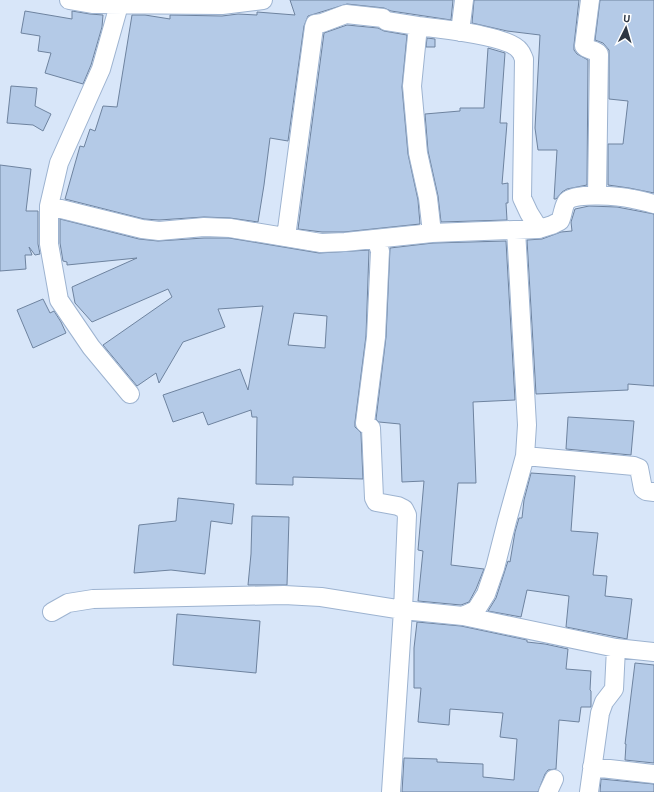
<svg xmlns="http://www.w3.org/2000/svg" width="654" height="792" font-family="'Alegreya Sans',sans-serif">
  <style>
    .building { fill: #b4cae7; stroke: #6e839f; fill-rule: evenodd }
    .lines { fill: none; stroke-linecap: round; stroke-linejoin: round }
    .minor-casing { stroke: #9db3d0; stroke-width: 20 }
    .minor { stroke: #fff; stroke-width: 18 }
  </style>
  <rect width="100%" height="100%" fill="#d8e6f9"/>
  <path class="building" d="M290 0H453L451 20 391 11 384 8 347 4 308 16 304 26 288 141 270 138 264 185 258 222 230 218 204 217 159 220 144 219 65 199 80 146 84 147 90 129 95 131 103 106 117 107 132 15H145L170 19V15L222 16 238 14 257 15V12L295 15Z
    M474 0H579L574 45V50L577 54 588 60 587 185 567 189 562 192 556 199H554L557 150H538L535 128 540 35 507 31 472 23Z
    M600 0H654V193L629 188 608 185V144H623L628 101 609 99V50L603 43 595 40Z
    M25 11 72 19V11L90 14 103 15 102 27 91 65 83 84 45 73 51 53 38 51 40 36 21 33Z
    M347 25 378 28 384 31 407 35 402 87 408 154 418 200 420 224 344 232H322L298 229 324 33Z
    M427 38 435 39V47H426Z
    M488 48 505 53 500 123H507L502 184 508 183V203H506L507 220 441 222 438 196 428 151 425 114 460 111V108H484Z
    M11 86 37 88 35 106 51 114 43 131 33 125 7 123Z
    M0 165 31 169 26 211H38V244L40 254 35 255 29 247 32 255H25L26 269 0 271Z
    M589 206 617 207 654 214V386L628 384V390L536 394 527 240 542 239 561 232 572 231 571 222 575 209Z
    M60 219 139 239 158 241 204 238H229L319 253 369 250 366 336 355 422V427L361 433 363 479 293 477V485L256 484 257 417H252L251 410 208 425 203 412 173 422 163 395 240 369 248 390 263 306 218 309 225 327 183 342 159 383 156 373 137 386 103 345 172 297 168 289 92 322 75 303 72 287 137 258 67 265V262L63 261 60 243ZM294 313 327 316 325 348 288 345Z
    M506 241 515 400 473 402 476 483H458L451 565 484 569 476 589 469 602 461 605 418 601 423 551 418 550 424 481 402 482 400 424 379 422 376 419 386 337 390 248 433 243Z
    M43 299 50 313 54 311 61 322 66 333 33 348 17 310Z
    M568 417 634 421 631 455 566 449Z
    M531 473 575 476 571 531 598 533 593 575 607 576 605 596 632 599 627 639 566 627 569 596 527 590 521 617 488 611 496 598 508 561 510 562 515 532 519 518H522L524 500Z
    M178 498 234 504 232 524 211 521 205 574 171 570 134 573 139 525 176 521Z
    M252 516 289 517 287 585H248L251 554Z
    M177 614 260 621 256 673 173 665Z
    M417 622 461 626 527 640V642L545 644 568 649 566 669 591 671 590 690 591 691V707H581L579 722 559 720 556 769 548 770 545 774 538 792H402L404 758 437 759V762L483 764V777L514 780 517 739 500 737 503 713 450 709 449 725 418 722 421 688H414V648Z
    M635 663 654 665V763L625 760 626 744H625Z
    M601 779 654 784V792H600Z"/>
  <g class="lines">
    <g class="minor-casing">
      <path id="minor" d="M69 0 92 4 222 5 263 0
        M590 0 584 46C588 51 595 49 599 54L597 195
        M119 5 101 69 59 163 49 206V244L59 300 91 347 130 394
        M418 26C439 29 509 35 520 51 522 53 523 57 524 59L522 198 529 213 539 229
        M460 32 464 0
        M49 206 142 229 159 231 204 227 230 228 321 243 345 242 432 233 539 229 552 225 560 221C563 215 563 206 567 201 576 192 620 196 633 199 640 200 647 202 654 204
        M286 237 314 27 315 24 322 23 346 14 383 18 386 21 418 26 412 86 418 153 428 198 432 233
        M376 239 380 251 376 337 365 423 371 428 374 498 376 502 398 506 404 509 407 515 403 610 391 792
        M525 456 634 466 639 468 643 489 646 491 654 492
        M52 612 68 603 93 599 284 595 321 597 403 610 463 616 616 648 654 652
        M463 616 476 610 486 594 495 568 507 521 525 456 527 425 516 230
        M592 767 654 774
        M548 792 554 779
        M589 792 600 713 604 702 614 689 616 648"/>
    </g>
    <use href="#minor" class="minor"/>
  </g>
  <g transform="translate(626 28) rotate(5)" stroke="#ffffff" stroke-width="3" paint-order="stroke">
  <path d="M0-3L7 15L0 10L-7 15Z" fill="#2d3642"/>
  <text y="-6" font-size="11" font-weight="bold" text-anchor="middle" fill="#2d3642">U</text>
  </g>
</svg>
